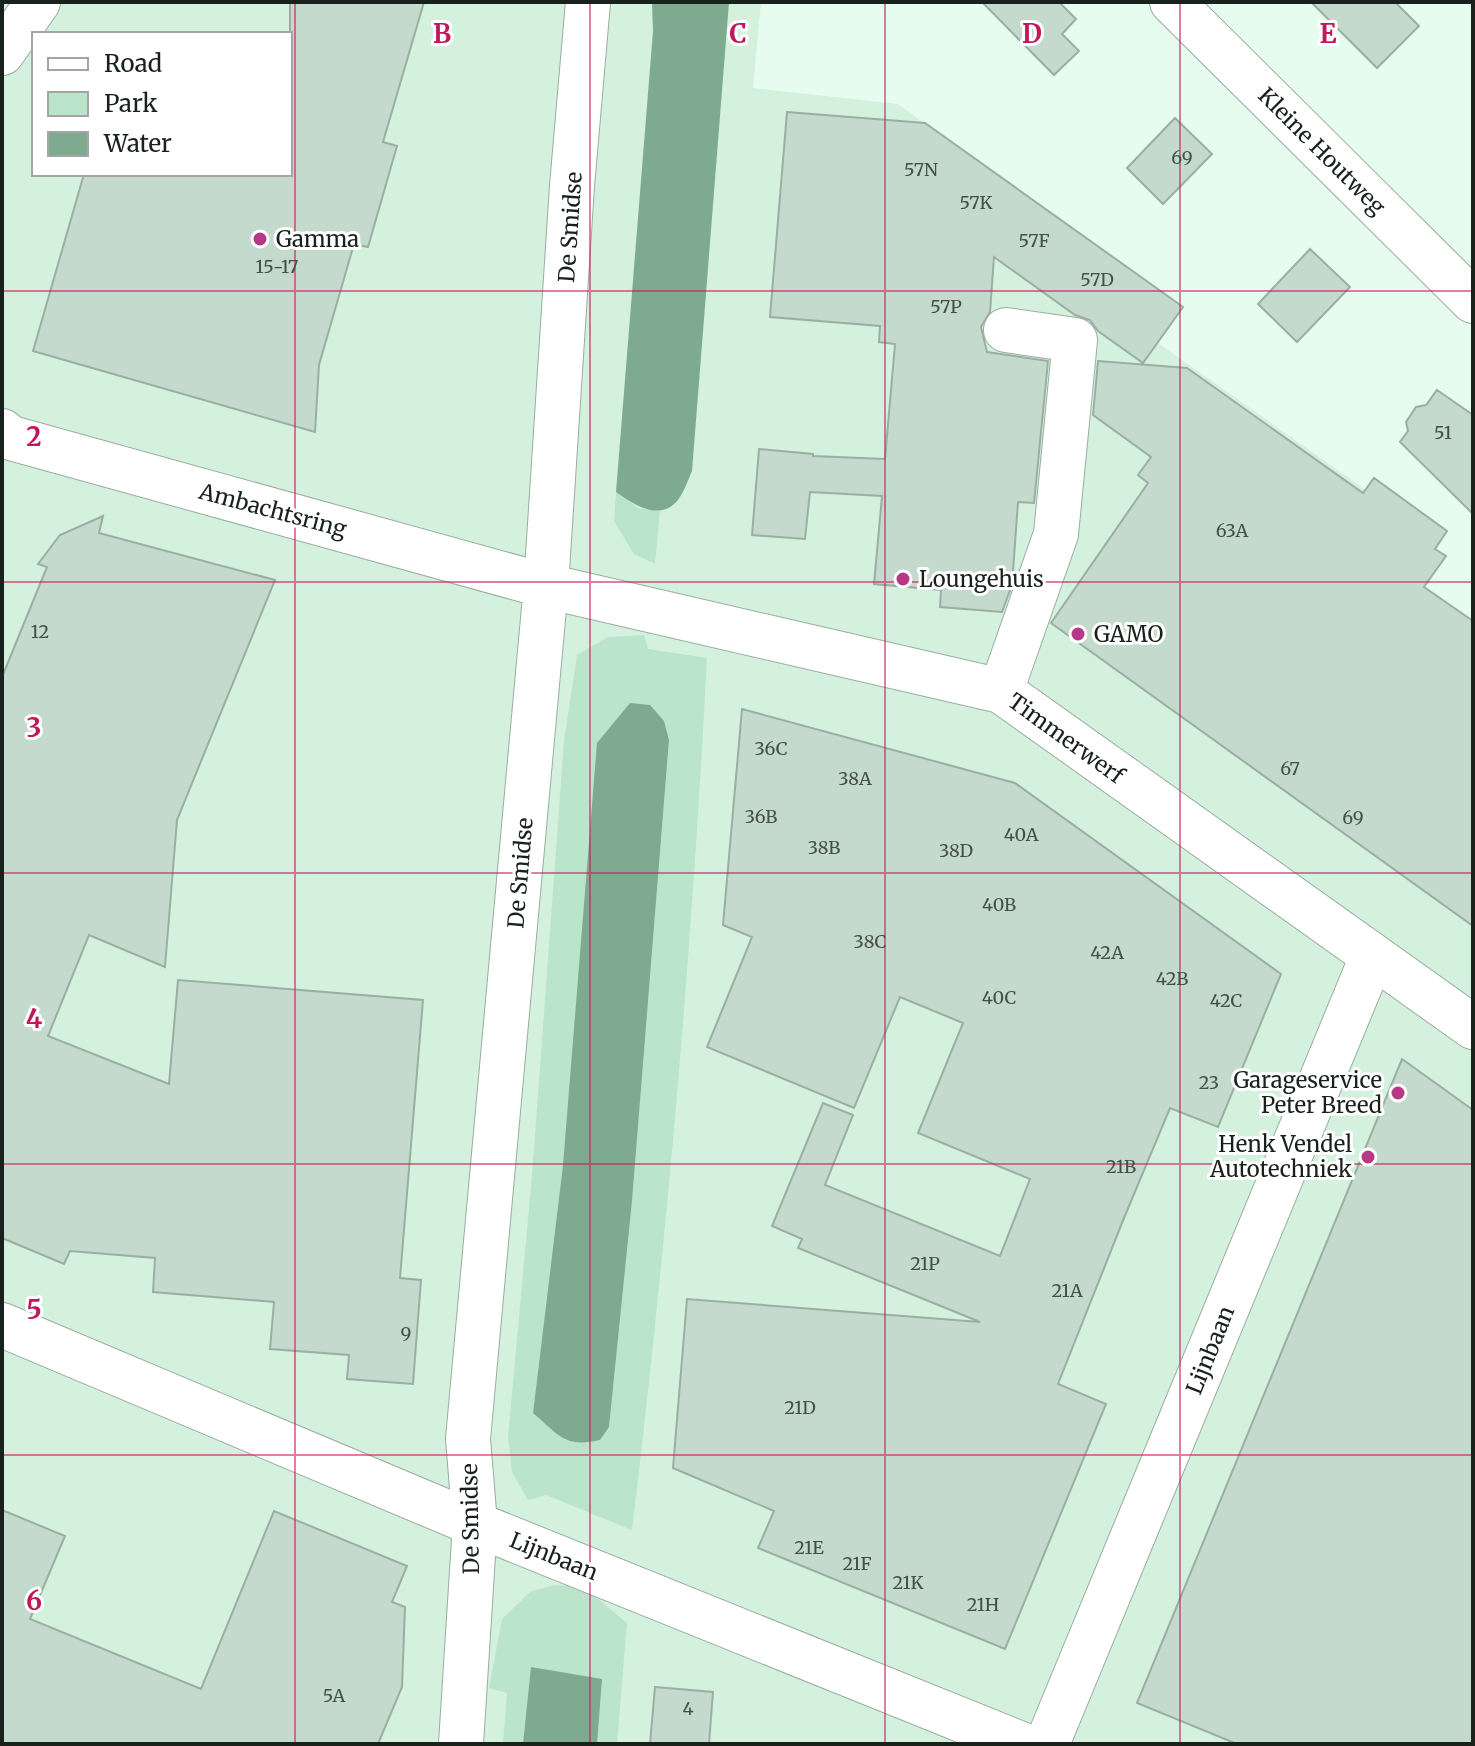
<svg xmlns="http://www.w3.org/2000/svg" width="1475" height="1746" font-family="Merriweather,serif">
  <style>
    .built { fill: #d4f1de; fill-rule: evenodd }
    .green { fill: #bae5ca; fill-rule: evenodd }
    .water { fill: #7eaa8f }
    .building { fill: #c4dacc; stroke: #9aafa2; stroke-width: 2 }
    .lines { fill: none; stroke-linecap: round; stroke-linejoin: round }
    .minor-casing { stroke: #99ada0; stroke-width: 46 }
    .minor { stroke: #fff; stroke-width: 44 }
    .grid { fill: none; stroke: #c2185b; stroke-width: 2; stroke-opacity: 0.55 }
    .poi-dot { fill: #b73885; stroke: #fff; stroke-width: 3 }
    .labels { text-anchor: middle; stroke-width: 6; stroke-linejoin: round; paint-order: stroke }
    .number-label { font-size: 18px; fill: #444f48 }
    .street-label { font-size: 22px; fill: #19211c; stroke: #fff }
    .poi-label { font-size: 22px; fill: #19211c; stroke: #fff; text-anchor: start }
    .grid-label { font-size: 26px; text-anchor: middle; font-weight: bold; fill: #c2185b; stroke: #fff; stroke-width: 6; stroke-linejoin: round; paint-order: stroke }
  </style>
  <rect width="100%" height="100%" fill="#e6fcee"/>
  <path class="built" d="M2 2H761L753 88 898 104 1166 302 1141 331 1414 524 1388 561 1473 623V1744H2ZM34 34H290V174H34Z"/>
  <path class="green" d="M616 492 638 508 660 511 655 564 634 554 614 521Z
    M644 635 648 649 707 658C692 950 667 1240 632 1530L546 1495 528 1500 512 1472 508 1437 532 1176 564 741 577 655 608 637ZM664 721 669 741 632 1201 609 1426 533 1413 563 1165Z
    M554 1585 584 1587 627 1623 617 1744H503L507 1693 489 1688 502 1619 530 1592Z"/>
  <path class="water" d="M652 2H729L692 471C688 480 684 492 678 500 660 522 634 505 616 492L653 31Z
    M630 703 650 705 664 721 669 740 632 1201 609 1427 600 1440C564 1448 559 1435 533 1413L563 1165 597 743Z
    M531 1667 602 1679 597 1744H523Z"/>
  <path class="building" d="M290 2H424L383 142 397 146 368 247 354 244 319 365 315 432 33 351 84 174H290Z
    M982 2H1059L1076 19 1062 34 1079 51 1054 75Z
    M1311 2H1395L1419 26 1377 68Z
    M787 112 925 123 1183 307 1143 363 1098 331 1090 320 1075 315 994 257 990 312 981 327 987 352 1048 361 1034 503 1018 502 1012 585 1002 612 940 607 941 590 874 584 882 496 810 492 805 539 752 535 759 449 813 454V456L885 459 895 344 879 342 880 326 770 317Z
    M1175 118 1212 154 1163 204 1127 168Z
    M1310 249 1350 287 1297 342 1258 304Z
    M1098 361 1187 368 1363 493 1374 478 1447 531 1435 549 1446 556 1424 587 1473 621V926L1051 623 1148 483 1138 475 1151 457 1093 415Z
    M1437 390 1473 415V514L1400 442 1408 431 1406 422 1416 407 1426 405Z
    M103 516 99 533 275 580 177 820 165 967 89 935 48 1036 169 1084 178 980 423 1000 400 1278 421 1280 413 1384 347 1379 349 1355 270 1349 274 1302 153 1292 155 1258 70 1251 64 1264 2 1238V677L47 567 38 564 60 535Z
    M742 709 1015 783 1281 974 1218 1127 1170 1108 1124 1218 1058 1384 1106 1404 1005 1649 758 1548 774 1511 673 1468 687 1299 980 1322 798 1248 802 1239 772 1226 823 1103 853 1115 825 1185 1000 1256 1030 1179 918 1133 963 1023 900 997 854 1108 707 1047 752 937 723 925Z
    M1402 1059 1473 1110V1744H1237L1137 1703Z
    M2 1510 65 1536 30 1619 201 1689 274 1511 407 1566 392 1602 405 1607 402 1687 378 1744H2Z
    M655 1687 713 1692 709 1744H650Z"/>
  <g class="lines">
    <g class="minor-casing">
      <path id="minor" d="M1172 2 1473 301
        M2 53 38 2
        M2 431 11 438 546 586 1001 691 1473 1027
        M1001 691 1056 534 1075 340 1006 330
        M2 1325 475 1524 1021 1744
        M461 1744 475 1524 468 1439 546 586 572 186 588 2
        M1047 1744 1372 957"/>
    </g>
    <use href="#minor" class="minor"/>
  </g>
  <path class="grid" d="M295 2V1744M590 2V1744M885 2V1744M1180 2V1744M2 291H1473M2 582H1473M2 873H1473M2 1164H1473M2 1455H1473"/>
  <g class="poi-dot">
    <circle cx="260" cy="239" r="8"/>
    <circle cx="903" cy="579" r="8"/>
    <circle cx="1078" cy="634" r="8"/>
    <circle cx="1398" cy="1093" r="8"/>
    <circle cx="1368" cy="1157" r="8"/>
  </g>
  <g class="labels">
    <g class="number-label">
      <text x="1182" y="164">69</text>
      <text x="921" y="176">57N</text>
      <text x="976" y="209">57K</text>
      <text x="1034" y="247">57F</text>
      <text x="277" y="273">15-17</text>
      <text x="1097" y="286">57D</text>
      <text x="946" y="313">57P</text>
      <text x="1443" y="439">51</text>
      <text x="1232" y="537">63A</text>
      <text x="40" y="638">12</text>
      <text x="771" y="755">36C</text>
      <text x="1290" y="775">67</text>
      <text x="855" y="785">38A</text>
      <text x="761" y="823">36B</text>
      <text x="1353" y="824">69</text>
      <text x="1021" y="841">40A</text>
      <text x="824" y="854">38B</text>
      <text x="956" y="857">38D</text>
      <text x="999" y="911">40B</text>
      <text x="870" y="948">38C</text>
      <text x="1107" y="959">42A</text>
      <text x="1172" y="985">42B</text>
      <text x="999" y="1004">40C</text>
      <text x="1226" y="1007">42C</text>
      <text x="1209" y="1089">23</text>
      <text x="1121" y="1173">21B</text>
      <text x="925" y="1270">21P</text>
      <text x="1067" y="1297">21A</text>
      <text x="406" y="1340">9</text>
      <text x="800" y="1414">21D</text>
      <text x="809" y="1554">21E</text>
      <text x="857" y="1570">21F</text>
      <text x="908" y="1589">21K</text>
      <text x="983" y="1611">21H</text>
      <text x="334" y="1702">5A</text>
      <text x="688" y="1715">4</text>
    </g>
    <g class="street-label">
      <text transform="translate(1322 151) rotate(45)" y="8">Kleine Houtweg</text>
      <text transform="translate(570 227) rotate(-86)" y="8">De Smidse</text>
      <text transform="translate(273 510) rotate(15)" y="8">Ambachtsring</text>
      <text transform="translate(1066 738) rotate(36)" y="8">Timmerwerf</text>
      <text transform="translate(520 873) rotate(-85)" y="8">De Smidse</text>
      <text transform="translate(1210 1350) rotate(-68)" y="8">Lijnbaan</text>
      <text transform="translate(470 1519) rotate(-91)" y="8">De Smidse</text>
      <text transform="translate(554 1556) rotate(22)" y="8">Lijnbaan</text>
    </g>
    <g class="poi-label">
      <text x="276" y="247">Gamma</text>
      <text x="919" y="587">Loungehuis</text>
      <text x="1094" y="642">GAMO</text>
      <text x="1382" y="1088" text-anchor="end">Garageservice<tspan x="1382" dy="25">Peter Breed</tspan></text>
      <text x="1352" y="1152" text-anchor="end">Henk Vendel<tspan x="1352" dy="25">Autotechniek</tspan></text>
    </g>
  </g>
  <g class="grid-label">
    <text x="442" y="43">B</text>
    <text x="738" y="43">C</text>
    <text x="1032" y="43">D</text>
    <text x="1328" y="43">E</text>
    <text x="34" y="446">2</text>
    <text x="34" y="737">3</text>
    <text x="34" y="1028">4</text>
    <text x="34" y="1319">5</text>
    <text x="34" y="1610">6</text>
  </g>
  <rect width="1475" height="1746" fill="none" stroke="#19211c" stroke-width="8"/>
  <rect x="32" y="32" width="260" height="144" fill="#ffffff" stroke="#a3a6a4" stroke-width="2"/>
  <rect x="48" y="58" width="40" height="12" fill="#ffffff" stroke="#a3a6a4" stroke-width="2"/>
  <text x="104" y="72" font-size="24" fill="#19211c">Road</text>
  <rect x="48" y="92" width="40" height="24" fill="#bae5ca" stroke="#a3a6a4" stroke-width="2"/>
  <text x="104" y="112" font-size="24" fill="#19211c">Park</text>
  <rect x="48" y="132" width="40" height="24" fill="#7eaa8f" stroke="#a3a6a4" stroke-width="2"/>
  <text x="104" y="152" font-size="24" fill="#19211c">Water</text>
</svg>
